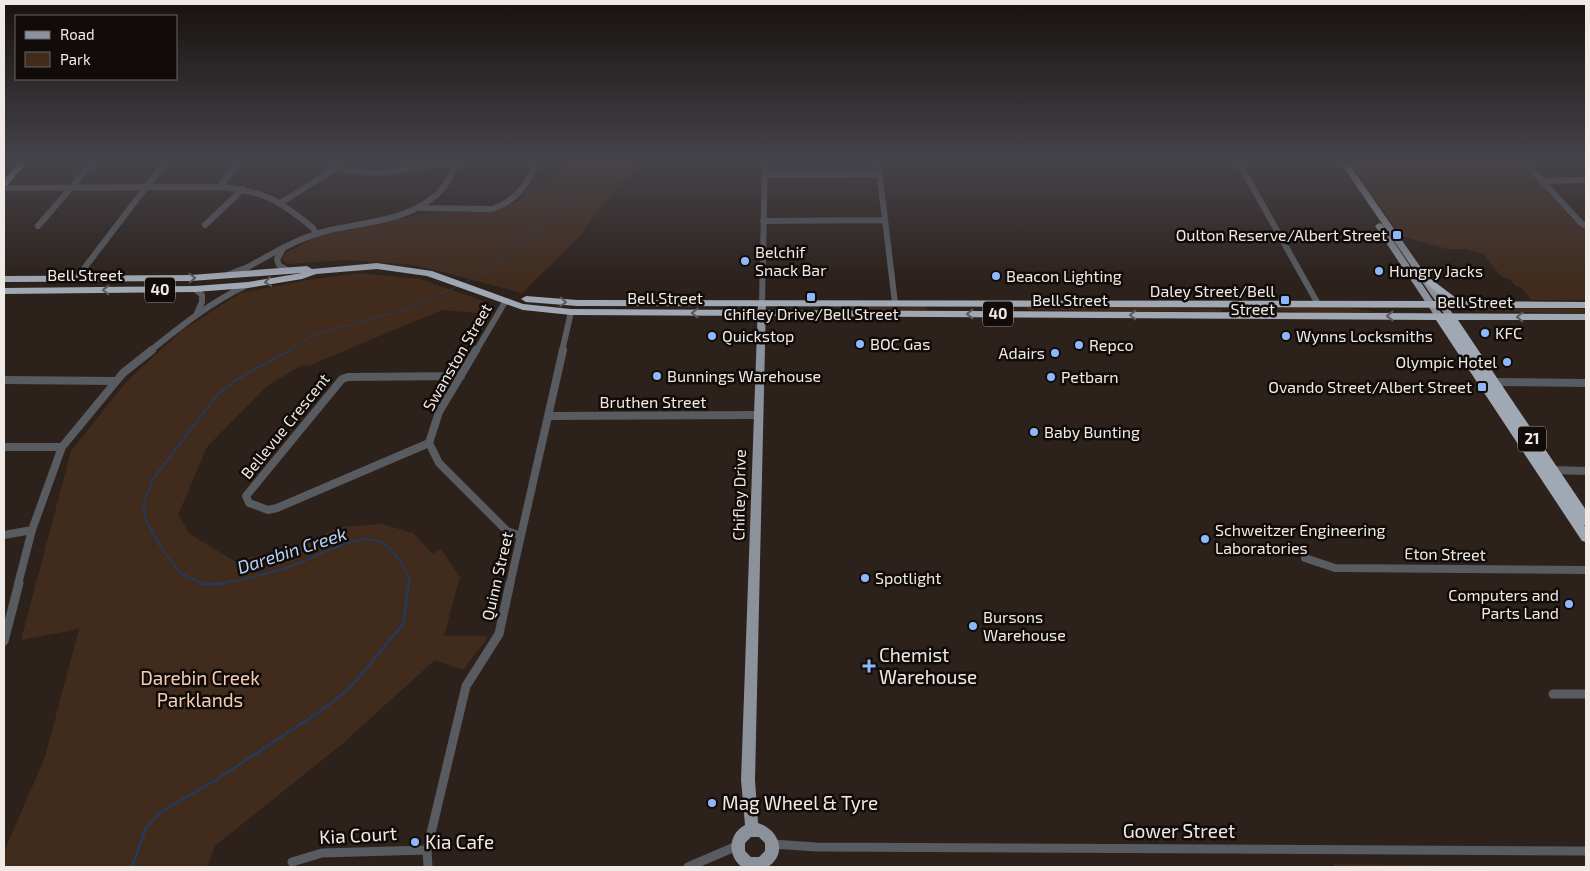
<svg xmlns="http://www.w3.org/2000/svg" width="1590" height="871" font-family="'Exo 2',sans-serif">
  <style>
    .green { fill: #412b1d }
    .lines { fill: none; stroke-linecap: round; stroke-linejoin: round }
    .stream-far2 { stroke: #243a5c; stroke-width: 1 }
    .stream-far1 { stroke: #243a5c; stroke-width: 2 }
    .stream { stroke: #243a5c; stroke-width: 2.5 }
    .minor-far2 { stroke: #585b60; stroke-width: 6 }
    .minor-far1 { stroke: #585b60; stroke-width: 8 }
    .minor { stroke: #585b60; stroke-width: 9 }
    .major { fill: #8c929c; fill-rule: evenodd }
    .highway { fill: #a0a8b4; fill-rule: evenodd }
    .oneway { stroke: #585a5e }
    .poi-dot { fill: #8db9fc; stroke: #110c09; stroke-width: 2 }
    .labels { text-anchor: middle; stroke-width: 5; stroke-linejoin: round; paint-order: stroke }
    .shield { fill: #110c09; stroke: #aea7a3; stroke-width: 1 }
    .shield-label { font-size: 15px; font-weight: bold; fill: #f1e9e5 }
    .poi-label { font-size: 16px; fill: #f1e9e5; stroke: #110c09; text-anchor: start }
    .street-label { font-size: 16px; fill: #f1e9e5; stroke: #110c09 }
    .water-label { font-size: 18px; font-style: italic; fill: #b9d2f7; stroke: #110c09 }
    .near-poi-label { font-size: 19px; fill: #f1e9e5; stroke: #110c09; text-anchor: start }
    .near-park-label { font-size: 19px; fill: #f6ccb3; stroke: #110c09 }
    .near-street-label { font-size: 19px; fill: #f1e9e5; stroke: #110c09 }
  </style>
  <rect width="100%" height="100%" fill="#2c211b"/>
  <path class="green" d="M567 161H640L597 212 579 237 522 293 415 265 346 260 288 264 281 259 287 252 315 237 347 229 429 213 491 210 518 202 530 185 554 179 568 169Z
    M1348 161H1520L1573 220 1586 228V300H1531L1521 287H1517L1510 280 1502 277 1483 254 1465 249H1448L1401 236Z
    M359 273 420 279 489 303 490 314 442 310 308 366 302 365 267 386 207 447 178 515 190 534 234 561 298 547 339 527 382 524 413 533 433 554 441 549 460 577 444 636H489L463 670 435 660 342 744 215 846 207 867H4V852L45 757 79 629 21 640 71 451 127 381 181 331 240 293 308 280Z
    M769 306 926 307 928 310 854 311 834 307Z
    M1148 306 1161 308 1216 309H1221L1222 312 1028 310 1024 307Z
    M1235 307 1351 308 1375 312 1428 313H1311Z
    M1457 308 1586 309V314L1459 310 1456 309Z
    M1334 864 1586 867H1335Z"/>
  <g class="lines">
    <path class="stream-far2" d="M463 284 495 265 564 204 607 161
      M288 351 315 334 408 309 458 286"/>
    <path class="stream-far1" d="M203 584 180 573 161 548 146 519 143 505 153 479 217 395 236 380 290 350
      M211 584C240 582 267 574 294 565 314 558 354 535 375 540 394 545 401 564 410 579L409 584"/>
    <path class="stream" d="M200 583 204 585 226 583
      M132 867 146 828 162 811 213 782 322 710 350 688 403 624 409 583"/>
    <path class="minor-far2" d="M325 161C364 183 405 169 446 161
      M878 161 895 303
      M1238 161 1318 304
      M1524 161 1581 223 1586 226
      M764 175 879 174
      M1542 181 1586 180
      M220 187 238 161
      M4 188 220 187C264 191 279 200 313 228L316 233
      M282 202 335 169
      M418 208 492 209C516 201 528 185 536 161
      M763 221 885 220
      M205 225 243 189
      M38 226 94 161
      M284 247 277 259 279 265 287 270
      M283 248C298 240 313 234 330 230 365 222 406 221 435 196 446 187 452 174 458 161
      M227 275 248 267 284 247
      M76 279 166 161
      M195 289 202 295V302L197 313
      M762 303 765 161
      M150 351C181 326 211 302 247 285
      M476 351 505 302
      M562 351 571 312"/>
    <path class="minor-far1" d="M476 350 439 412 429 443 439 463 507 531 521 536
      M4 380 115 381
      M1493 382 1586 383
      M548 416 758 415
      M429 443 277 508 268 510 249 503 246 496 342 379 348 377 461 376
      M4 447H62
      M1551 470 1586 471
      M4 535 32 530
      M1305 558 1335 568 1586 570
      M18 584 32 530 62 447 123 373 152 350
      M510 584 563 350"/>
    <path class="minor" d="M4 641 19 583
      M1553 694H1586
      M772 844 816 847 1586 851
      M292 862 322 853 427 850
      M428 867 427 850 466 686 499 634 510 583
      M688 867 737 846"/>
    <path class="major" d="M20 161H28L7 186H4V180Z
      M1339 161H1347L1453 314 1454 316 1453 318H1447Z
      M1379 223 1382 224 1442 314 1443 316 1442 318H1436L1375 226Z
      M762 300 766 303 755 780 758 823C779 830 788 853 768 867H742C727 856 728 834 745 825L741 780 758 303ZM751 837H759L765 843V851L759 857H751L745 851V843Z"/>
    <path class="highway" d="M377 263 432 271 523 304 571 309 1586 314V320H1458L1586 510V525H1584L1586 527V542L1582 541 1436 320 571 315 523 310 427 276 377 269 316 274 302 279 248 288 195 292 4 294V288L195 286 248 282 302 273 191 281 4 282V276L191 275 307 266 312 269Z
      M1419 270 1460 301 1586 302V308L577 306 526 302 521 299 526 296 577 300 1447 301 1416 275V271Z"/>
  </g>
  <defs><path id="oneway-chevron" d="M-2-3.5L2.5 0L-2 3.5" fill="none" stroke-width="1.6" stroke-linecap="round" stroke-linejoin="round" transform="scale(1.25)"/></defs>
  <g class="oneway">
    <use href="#oneway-chevron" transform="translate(192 278) rotate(-2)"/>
    <use href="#oneway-chevron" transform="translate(268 282) rotate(171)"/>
    <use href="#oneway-chevron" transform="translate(106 290) rotate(180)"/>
    <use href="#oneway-chevron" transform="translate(563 302) rotate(3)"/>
    <use href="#oneway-chevron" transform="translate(695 313) rotate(-180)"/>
    <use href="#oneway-chevron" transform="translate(970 314) rotate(-180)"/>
    <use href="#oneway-chevron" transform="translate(1133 315) rotate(-180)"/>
    <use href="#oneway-chevron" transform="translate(1390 316) rotate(-180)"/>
    <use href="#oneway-chevron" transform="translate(1520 317) rotate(-180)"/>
  </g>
  <linearGradient id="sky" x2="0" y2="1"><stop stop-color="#18120f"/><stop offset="0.57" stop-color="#45434a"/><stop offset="1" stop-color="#45434a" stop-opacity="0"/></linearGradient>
  <rect width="1590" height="283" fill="url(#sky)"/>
  <g class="poi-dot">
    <rect x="1392" y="230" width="10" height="10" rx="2.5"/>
    <circle cx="745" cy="261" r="5"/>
    <circle cx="1379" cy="271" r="5"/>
    <circle cx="996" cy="276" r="5"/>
    <rect x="806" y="292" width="10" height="10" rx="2.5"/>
    <rect x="1280" y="295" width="10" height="10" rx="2.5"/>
    <circle cx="1485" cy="333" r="5"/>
    <circle cx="712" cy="336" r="5"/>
    <circle cx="1286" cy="336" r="5"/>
    <circle cx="860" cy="344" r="5"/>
    <circle cx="1079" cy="345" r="5"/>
    <circle cx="1055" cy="353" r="5"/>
    <circle cx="1507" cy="362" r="5"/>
    <circle cx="657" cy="376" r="5"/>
    <circle cx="1051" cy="377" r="5"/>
    <rect x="1477" y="382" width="10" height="10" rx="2.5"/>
    <circle cx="1034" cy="432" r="5"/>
    <circle cx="1205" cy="539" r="5"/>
    <circle cx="865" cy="578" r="5"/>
    <circle cx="1569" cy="604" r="5"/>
    <circle cx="973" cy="626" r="5"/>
    <path d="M866.5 658.5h5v5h5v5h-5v5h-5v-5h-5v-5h5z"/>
    <circle cx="712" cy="803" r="5"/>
    <circle cx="415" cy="842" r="5"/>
  </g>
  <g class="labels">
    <g class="shield">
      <rect x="145" y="277.5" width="30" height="25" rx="4"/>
      <rect x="983" y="301.5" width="30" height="25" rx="4"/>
      <rect x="1518" y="426.5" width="28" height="25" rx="4"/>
    </g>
    <g class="shield-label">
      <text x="160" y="295">40</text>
      <text x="998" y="319">40</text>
      <text x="1532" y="444">21</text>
    </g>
    <g class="poi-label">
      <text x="1387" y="241" text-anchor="end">Oulton Reserve/Albert Street</text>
      <text x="755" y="258">Belchif<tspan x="755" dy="18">Snack Bar</tspan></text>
      <text x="1389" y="277">Hungry Jacks</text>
      <text x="1006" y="282">Beacon Lighting</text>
      <text x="1275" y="297" text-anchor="end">Daley Street/Bell<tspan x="1275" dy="18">Street</tspan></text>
      <text x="811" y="320" text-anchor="middle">Chifley Drive/Bell Street</text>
      <text x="1495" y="339">KFC</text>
      <text x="722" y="342">Quickstop</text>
      <text x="1296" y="342">Wynns Locksmiths</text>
      <text x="870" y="350">BOC Gas</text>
      <text x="1089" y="351">Repco</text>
      <text x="1045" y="359" text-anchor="end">Adairs</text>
      <text x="1497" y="368" text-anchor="end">Olympic Hotel</text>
      <text x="667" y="382">Bunnings Warehouse</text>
      <text x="1061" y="383">Petbarn</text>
      <text x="1472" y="393" text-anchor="end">Ovando Street/Albert Street</text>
      <text x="1044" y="438">Baby Bunting</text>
      <text x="1215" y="536">Schweitzer Engineering<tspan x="1215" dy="18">Laboratories</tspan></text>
      <text x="875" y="584">Spotlight</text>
      <text x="1559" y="601" text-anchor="end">Computers and<tspan x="1559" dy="18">Parts Land</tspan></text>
      <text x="983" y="623">Bursons<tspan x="983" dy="18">Warehouse</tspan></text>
    </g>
    <g class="street-label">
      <text x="85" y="281">Bell Street</text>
      <text x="665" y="304">Bell Street</text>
      <text x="1070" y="306">Bell Street</text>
      <text x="1475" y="308">Bell Street</text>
      <text transform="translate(457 357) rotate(-60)" y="6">Swanston Street</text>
      <text x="653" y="408">Bruthen Street</text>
      <text transform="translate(285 426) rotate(-51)" y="6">Bellevue Crescent</text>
      <text transform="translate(739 495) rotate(-89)" y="6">Chifley Drive</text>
      <text transform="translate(1445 554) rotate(1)" y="6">Eton Street</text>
      <text transform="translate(497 576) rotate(-77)" y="6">Quinn Street</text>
    </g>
    <g class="water-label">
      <text transform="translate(292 551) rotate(-18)" y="6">Darebin Creek</text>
    </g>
    <g class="near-poi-label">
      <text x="879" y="662">Chemist<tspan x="879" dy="22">Warehouse</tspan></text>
      <text x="722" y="810">Mag Wheel &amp; Tyre</text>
      <text x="425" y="849">Kia Cafe</text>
    </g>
    <g class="near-park-label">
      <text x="200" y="685">Darebin Creek<tspan x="200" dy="22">Parklands</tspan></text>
    </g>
    <g class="near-street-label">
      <text x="1179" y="838">Gower Street</text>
      <text transform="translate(358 835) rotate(-3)" y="7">Kia Court</text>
    </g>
  </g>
  <rect width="1590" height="871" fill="none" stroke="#f1e9e5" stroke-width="10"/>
  <rect x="15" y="15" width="162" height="65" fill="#110c09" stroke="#6b6461"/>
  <rect x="25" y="31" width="25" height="8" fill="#8c929c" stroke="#6b6461"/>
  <text x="60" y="40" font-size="15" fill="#f1e9e5">Road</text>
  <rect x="25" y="52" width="25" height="15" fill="#412b1d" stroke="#6b6461"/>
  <text x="60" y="65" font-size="15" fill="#f1e9e5">Park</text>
</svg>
